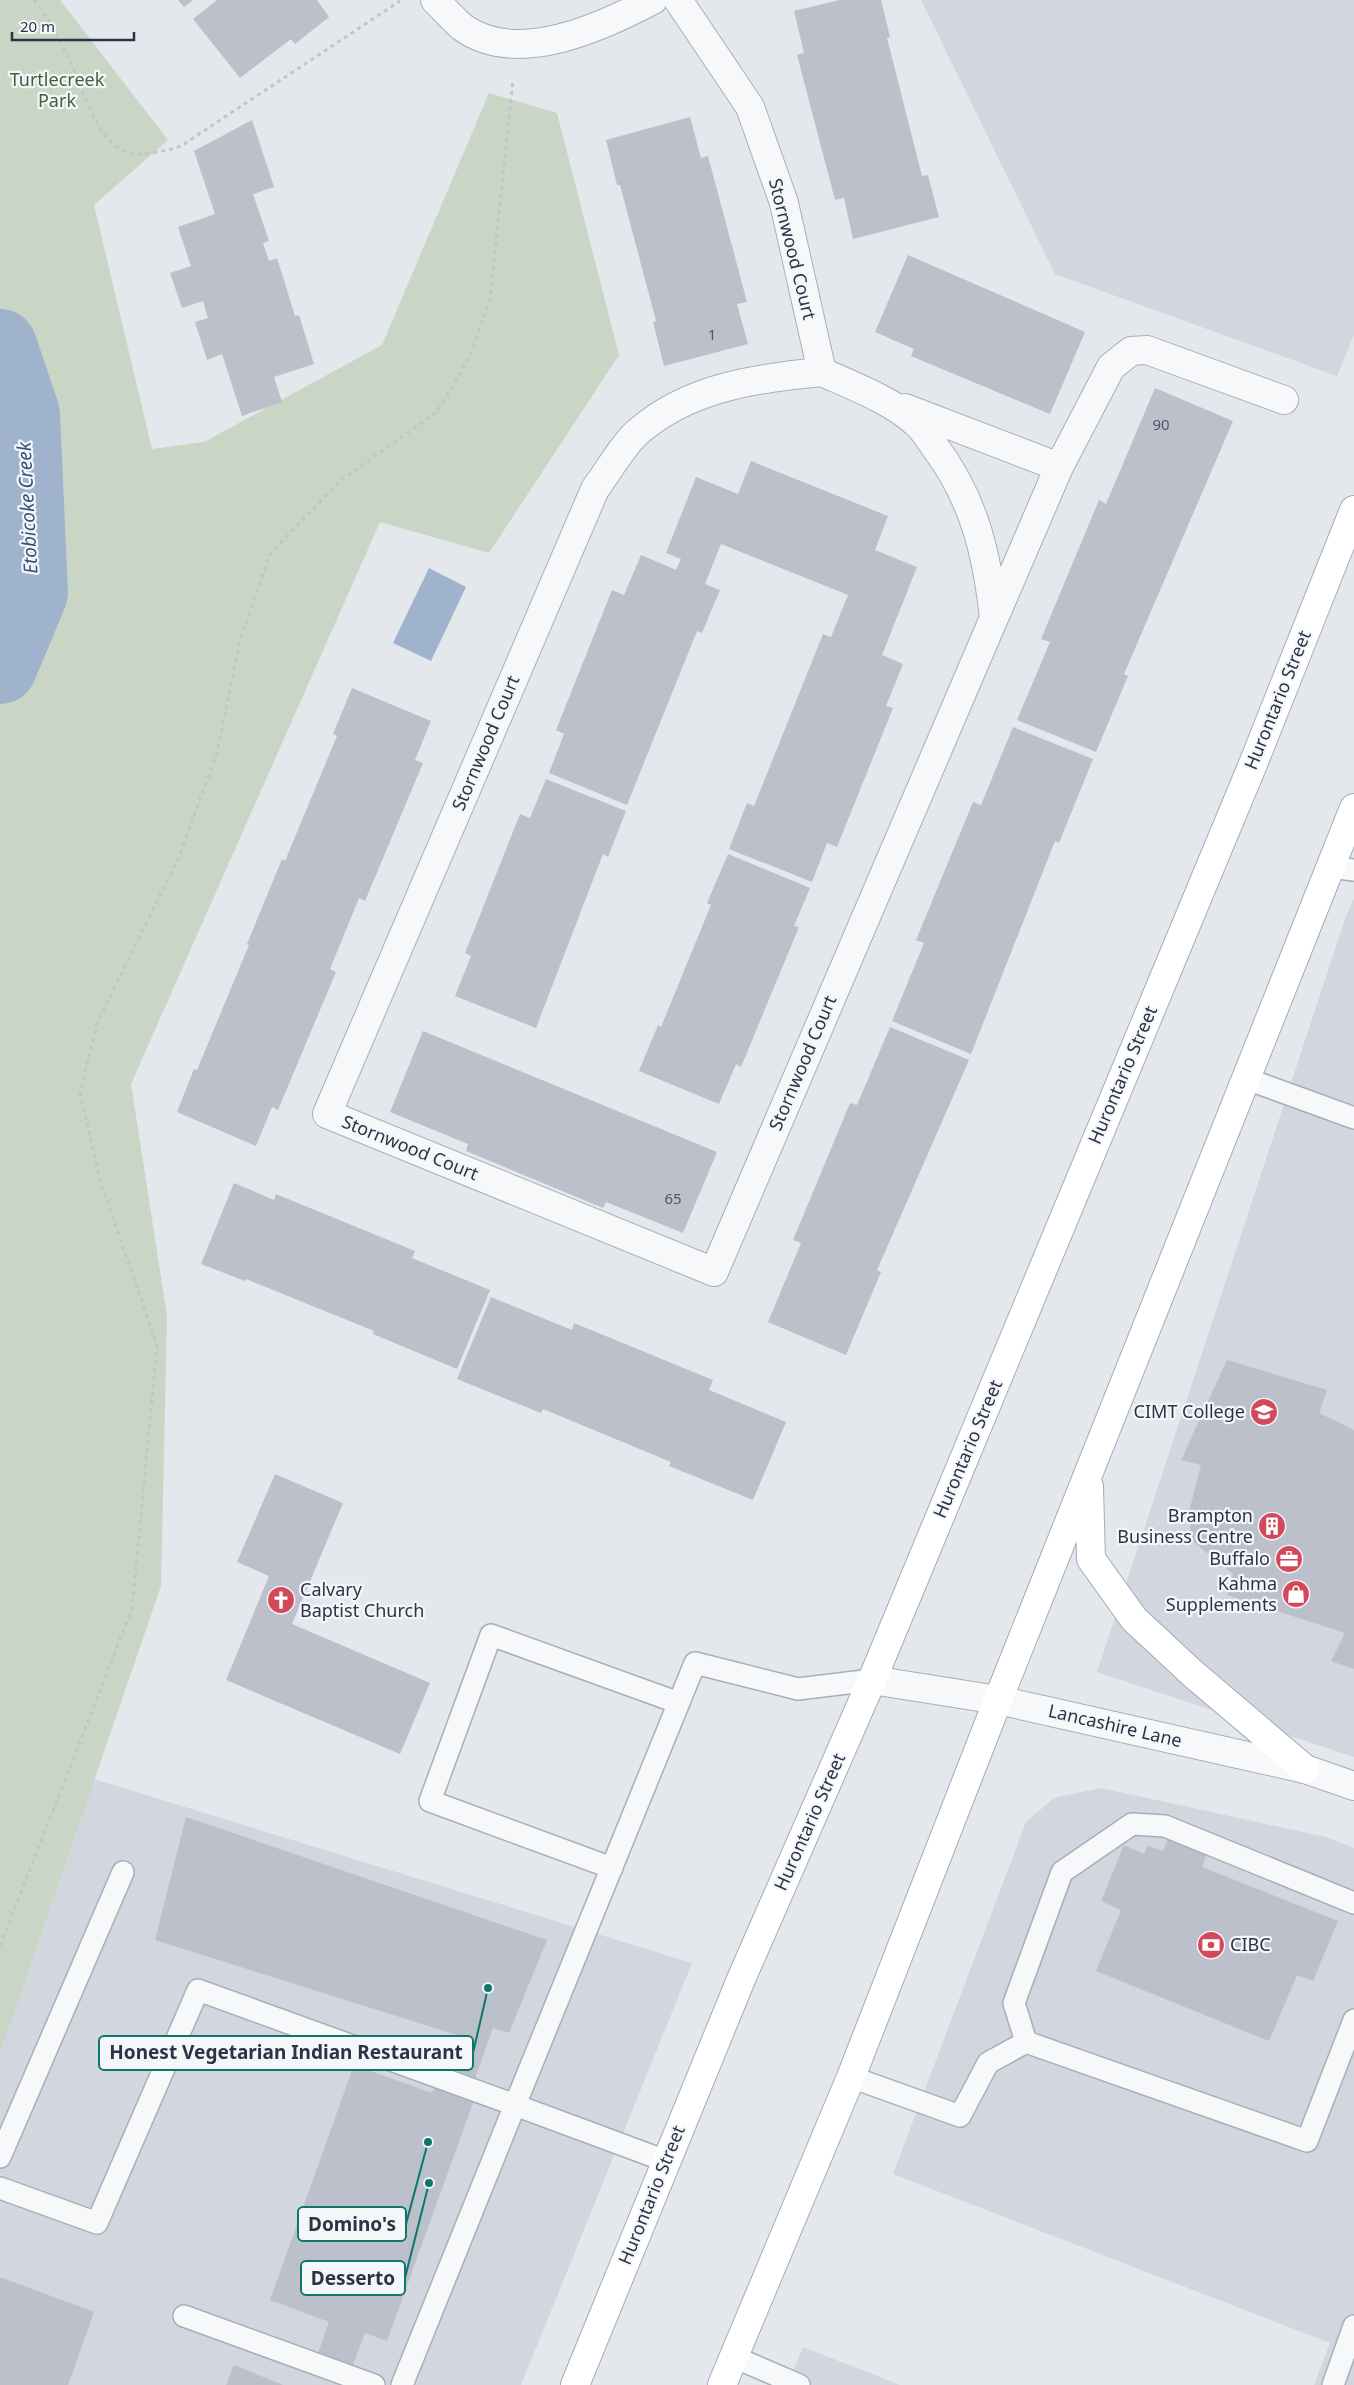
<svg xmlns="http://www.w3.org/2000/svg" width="1354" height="2385" font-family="'Noto Sans',sans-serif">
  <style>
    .built { fill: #d2d6de }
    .green { fill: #c9d6c5 }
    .water { fill: #9fb4cc }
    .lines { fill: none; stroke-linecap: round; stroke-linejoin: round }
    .river { stroke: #9fb4cc; stroke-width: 74 }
    .building { fill: #bbc0ca }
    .lane-casing { stroke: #a9aeb7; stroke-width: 24 }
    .street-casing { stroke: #a9aeb7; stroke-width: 30 }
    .primary-casing { stroke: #a3abb8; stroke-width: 30 }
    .path { stroke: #c2c5cb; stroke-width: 3; stroke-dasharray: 4 4; stroke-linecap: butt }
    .lane { stroke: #f7f8fa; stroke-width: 21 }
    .street { stroke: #f7f8fa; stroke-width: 28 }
    .primary { stroke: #fff; stroke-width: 28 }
    .labels { text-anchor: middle; stroke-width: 4.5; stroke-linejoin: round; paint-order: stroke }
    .number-label { font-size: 15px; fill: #4f5766 }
    .park-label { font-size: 18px; fill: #3f6138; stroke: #f4f6f9 }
    .street-label { font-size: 18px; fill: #2b3445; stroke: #f4f6f9 }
    .poi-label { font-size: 18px; fill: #2b3445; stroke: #f4f6f9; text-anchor: end }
    .water-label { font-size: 19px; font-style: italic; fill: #34527a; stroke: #f4f6f9 }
    .leader { fill: none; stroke: #0f766e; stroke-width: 2 }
    .callout-dot { fill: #0f766e; stroke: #f4f6f9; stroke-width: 2 }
    .callout { fill: #f4f6f9; stroke: #0f766e; stroke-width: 2 }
    .callout-label { font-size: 19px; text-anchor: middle; font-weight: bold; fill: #2b3445 }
  </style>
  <rect width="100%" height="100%" fill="#e4e7ec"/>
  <path class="built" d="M921 0H1354V335L1337 376 1055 274Z
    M1354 899V1757L1097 1672 1346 916Z
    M94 1779 692 1963 521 2385H0V2054Z
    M1101 1788 1326 1837 1354 1848V2385H1314L1330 2343 893 2174 1026 1822 1054 1798Z
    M803 2347 900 2385H787Z"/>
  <path class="green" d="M0 0H60L168 140 94 205 152 449 204 442 382 345 489 93 557 113 619 355 489 553 380 522 131 1084 167 1316 161 1586 0 2054Z"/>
  <path class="water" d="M429 568 466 587 431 661 393 643Z"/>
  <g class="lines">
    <path class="river" d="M0 346 23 414 31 593 0 667"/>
  </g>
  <path class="building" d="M178 0H193L184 7Z
    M217 0H317L329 17 295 44 291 39 240 78 193 19Z
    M839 0H881L890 37 887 38 922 176 928 175 939 217 853 239 844 198 835 200 797 55 804 53 794 11Z
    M690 117 701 158 708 156 747 302 737 304 748 344 664 366 653 322 656 321 620 185H617L606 140Z
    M252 120 274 187 253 194 269 241 263 243 269 261 277 258 295 316 299 315 314 364 274 377 282 402 242 416 222 354 207 360 195 322 208 318 203 301 182 308 170 273 191 266 178 227 215 214 194 151Z
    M908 255 1085 332 1050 414 911 356 914 349 875 332Z
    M1155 388 1233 421 1124 674 1128 676 1096 752 1017 720 1050 642 1041 639 1099 500 1106 504Z
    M751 461 888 516 875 550 917 567 882 655 903 664 886 706 893 708 837 847 827 843 812 882 729 849 747 803 754 806 823 634 831 637 848 595 721 544 705 584 720 590 702 633 697 631 627 805 549 773 564 734 556 730 612 590 624 595 641 555 676 570 681 559 666 553 696 477 738 494Z
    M352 688 431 721 415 760 423 763 365 901 359 898 330 969 336 972 278 1110 272 1107 256 1146 177 1112 194 1069 197 1070 249 945 247 944 282 859 285 861 337 736 333 734Z
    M1013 727 1093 759 1059 843 1055 841 971 1054 892 1021 924 943 916 940 973 802 981 805Z
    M546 779 626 811 608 857 603 854 536 1028 455 996 471 956 465 953 520 814 530 818Z
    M728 854 810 888 794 926 799 927 741 1067 736 1064 719 1104 639 1071 658 1025 661 1027 711 905 707 903Z
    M890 1027 969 1060 877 1270 881 1272 846 1355 768 1322 801 1243 793 1240 850 1103 857 1105Z
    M423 1031 717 1152 683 1233 606 1202 603 1208 466 1151 468 1144 390 1112Z
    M234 1183 274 1200 276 1194 415 1251 412 1258 490 1290 457 1369 373 1334 374 1331 246 1279 245 1281 201 1264Z
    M491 1297 572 1330 574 1323 713 1380 709 1390 786 1422 753 1500 669 1466 671 1462 543 1409 541 1413 457 1379Z
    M1227 1360 1327 1390 1319 1413 1354 1430V1669L1331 1661 1345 1633 1227 1595 1233 1574 1191 1540 1189 1512 1201 1465 1181 1460Z
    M275 1474 343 1503 292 1624 430 1683 400 1754 226 1680 269 1576 237 1562Z
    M186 1817 547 1940 509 2033 493 2028 471 2090 477 2092 387 2341 365 2333 353 2365 318 2353 329 2322 270 2300 354 2065 432 2093 457 2035 155 1940Z
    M1175 1820 1214 1835 1202 1867 1338 1921 1313 1981 1297 1975 1269 2041 1096 1971 1121 1910 1101 1901 1124 1845 1144 1854 1148 1846 1163 1851Z
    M0 2277 94 2312 68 2385H0Z
    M234 2365 283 2385H226Z"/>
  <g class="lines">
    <g class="lane-casing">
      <path id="lane" d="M1331 867 1354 870
        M1247 1079 1354 1118
        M612 1868 430 1801 491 1635 679 1703
        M1026 2042 1014 2003 1062 1872 1132 1824 1165 1826 1354 1903
        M851 2077 960 2116 988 2063 1026 2042 1307 2141 1354 2020
        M0 2157 123 1872
        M0 2188 97 2223 198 1990 515 2105 695 1663 798 1689 872 1680
        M184 2316 374 2385
        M734 2357 799 2385
        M402 2385 515 2105 666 2161
        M1333 2385 1354 2326"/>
    </g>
    <g class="street-casing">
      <path id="street" d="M435 0C444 9 453 19 462 27 517 67 602 27 653 0
        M678 0 750 107 784 203 822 372
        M822 372C851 385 893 401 916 423 924 429 929 439 935 447 974 499 987 554 994 618L714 1272 327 1114 595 489C607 473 625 442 639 431 690 387 757 378 822 372Z
        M905 408 1059 467
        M995 616 1059 467 1111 367 1131 351 1147 350 1284 400
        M872 1680 998 1700 1047 1711 1305 1769 1354 1786"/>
    </g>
    <g class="primary-casing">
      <path id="primary" d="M1089 1487 1091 1559 1134 1619 1192 1673 1305 1769
        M575 2385 742 1977 872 1680 1253 764 1354 510
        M722 2385 851 2077 998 1700 1354 808"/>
    </g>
    <path class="path" d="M34 0C48 17 59 39 69 59 83 86 95 143 129 153 141 157 169 150 181 146L400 1
      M0 1946 132 1609 157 1345 101 1184 80 1093 97 1023 179 857 217 753 240 640 270 554 340 481 437 412 469 358 490 300 513 80"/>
    <use href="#lane" class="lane"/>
    <use href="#street" class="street"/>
    <use href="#primary" class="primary"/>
  </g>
  <defs>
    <g id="university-disc" transform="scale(1.4375)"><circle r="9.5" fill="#d1495b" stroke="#f4f6f9"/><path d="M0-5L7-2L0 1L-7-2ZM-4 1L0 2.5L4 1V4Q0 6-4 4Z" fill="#fff"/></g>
    <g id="building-disc" transform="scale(1.4375)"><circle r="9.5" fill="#d1495b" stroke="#f4f6f9"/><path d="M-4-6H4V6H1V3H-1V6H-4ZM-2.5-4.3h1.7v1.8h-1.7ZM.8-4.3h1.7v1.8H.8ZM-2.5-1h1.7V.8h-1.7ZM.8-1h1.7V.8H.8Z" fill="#fff"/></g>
    <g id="office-disc" transform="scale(1.4375)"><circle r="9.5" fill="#d1495b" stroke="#f4f6f9"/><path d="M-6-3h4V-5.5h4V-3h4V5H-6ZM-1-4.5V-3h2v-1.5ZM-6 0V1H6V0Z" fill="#fff"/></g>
    <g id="shop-disc" transform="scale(1.4375)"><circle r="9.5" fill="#d1495b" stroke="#f4f6f9"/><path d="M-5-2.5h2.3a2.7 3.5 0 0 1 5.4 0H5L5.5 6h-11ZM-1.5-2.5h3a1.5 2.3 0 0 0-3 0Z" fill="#fff"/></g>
    <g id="church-disc" transform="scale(1.4375)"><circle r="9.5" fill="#d1495b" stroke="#f4f6f9"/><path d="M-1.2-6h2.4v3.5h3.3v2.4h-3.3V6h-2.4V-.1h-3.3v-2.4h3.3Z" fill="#fff"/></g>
    <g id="bank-disc" transform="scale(1.4375)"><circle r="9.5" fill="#d1495b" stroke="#f4f6f9"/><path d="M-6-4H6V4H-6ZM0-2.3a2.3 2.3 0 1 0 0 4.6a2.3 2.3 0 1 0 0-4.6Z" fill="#fff"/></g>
  </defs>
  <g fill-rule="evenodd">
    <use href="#university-disc" x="1264" y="1412"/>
    <use href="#building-disc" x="1272" y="1526"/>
    <use href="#office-disc" x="1289" y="1559"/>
    <use href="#shop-disc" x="1296" y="1594"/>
    <use href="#church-disc" x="281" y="1600"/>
    <use href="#bank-disc" x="1211" y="1945"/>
  </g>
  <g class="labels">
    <g class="number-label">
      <text x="712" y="340">1</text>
      <text x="1161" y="430">90</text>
      <text x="673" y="1204">65</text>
    </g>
    <g class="park-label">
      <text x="57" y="86">Turtlecreek<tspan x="57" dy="21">Park</tspan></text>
    </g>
    <g class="street-label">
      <text transform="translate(792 249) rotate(76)" y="6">Stornwood Court</text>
      <text transform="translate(1278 700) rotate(-68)" y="6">Hurontario Street</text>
      <text transform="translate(486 743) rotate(-67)" y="6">Stornwood Court</text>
      <text transform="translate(803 1063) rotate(-67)" y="6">Stornwood Court</text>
      <text transform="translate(1123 1075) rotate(-67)" y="6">Hurontario Street</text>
      <text transform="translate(410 1148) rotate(22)" y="6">Stornwood Court</text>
      <text transform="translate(968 1449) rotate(-67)" y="6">Hurontario Street</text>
      <text transform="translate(1115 1726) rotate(13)" y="6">Lancashire Lane</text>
      <text transform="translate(810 1822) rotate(-66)" y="6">Hurontario Street</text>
      <text transform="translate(652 2195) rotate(-68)" y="6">Hurontario Street</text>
    </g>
    <g class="poi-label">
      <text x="1245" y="1418">CIMT College</text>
      <text x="1253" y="1522">Brampton<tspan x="1253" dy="21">Business Centre</tspan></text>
      <text x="1270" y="1565">Buffalo</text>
      <text x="1277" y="1590">Kahma<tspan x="1277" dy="21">Supplements</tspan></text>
      <text x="300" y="1596" text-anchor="start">Calvary<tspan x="300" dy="21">Baptist Church</tspan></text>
      <text x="1230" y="1951" text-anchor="start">CIBC</text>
    </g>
    <g class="water-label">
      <text transform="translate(27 508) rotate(-93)" y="7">Etobicoke Creek</text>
    </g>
  </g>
  <path class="leader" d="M488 1988L473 2053M428 2142L406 2224M429 2183L405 2278"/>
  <g class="callout-dot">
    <circle cx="488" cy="1988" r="5"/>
    <circle cx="428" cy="2142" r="5"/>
    <circle cx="429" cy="2183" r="5"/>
  </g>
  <g class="callout">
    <rect x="99" y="2036" width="374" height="34" rx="5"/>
    <rect x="298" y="2207" width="108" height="34" rx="5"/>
    <rect x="301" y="2261" width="104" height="34" rx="5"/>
  </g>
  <g class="callout-label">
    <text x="286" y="2059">Honest Vegetarian Indian Restaurant</text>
    <text x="352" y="2231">Domino's</text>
    <text x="353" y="2285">Desserto</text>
  </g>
  <path d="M12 32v8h122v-8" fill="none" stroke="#2b3445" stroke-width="2.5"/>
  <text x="20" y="32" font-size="15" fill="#2b3445" stroke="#f4f6f9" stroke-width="4" paint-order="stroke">20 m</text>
</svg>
